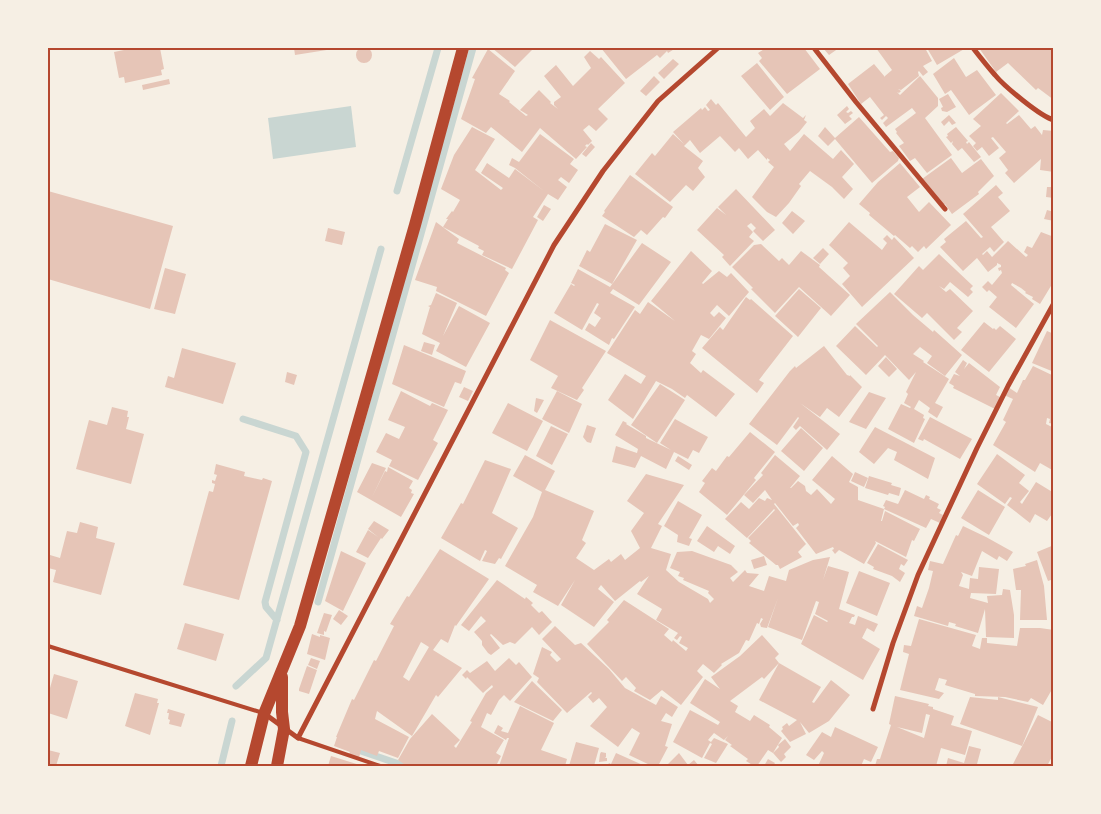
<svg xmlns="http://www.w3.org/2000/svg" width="1101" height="814" font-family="'Noto Sans',sans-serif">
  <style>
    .water { fill: #c9d6d2 }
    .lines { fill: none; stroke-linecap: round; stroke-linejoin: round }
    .stream { stroke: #c9d6d2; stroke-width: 7 }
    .building { fill: #e6c5b7; fill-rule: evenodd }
    .service { stroke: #b5482f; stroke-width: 4 }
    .minor { stroke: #b5482f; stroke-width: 5 }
    .primary { stroke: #b5482f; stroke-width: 12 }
    .neatline { fill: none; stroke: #b5482f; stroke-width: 2 }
  </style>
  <rect width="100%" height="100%" fill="#f6efe4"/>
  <path class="water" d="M351 106 356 147 273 159 268 118Z"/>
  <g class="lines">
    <path class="stream" d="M397 191 438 48
      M243 419 296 436 306 452 265 602 266 607 277 620
      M318 602 473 48
      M236 686 266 658 381 249
      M358 750 405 766
      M221 766 232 721"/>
  </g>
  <path class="building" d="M356 55a8 8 0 1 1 16 0a8 8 0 1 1-16 0Z
    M134 48H160L164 69 161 70 162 75 125 83 124 77 119 78 114 52Z
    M294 48H332L333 49 295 55Z
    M492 48H534L515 67Z
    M601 48H676L668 53 667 51 660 58 657 55 626 79Z
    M766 48H804L820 69 787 94 759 61 762 58 758 53Z
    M823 48H839L829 55Z
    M876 48H925L932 61 923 66 928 72 923 76 919 71 918 72 919 76 901 90 898 89 901 91 899 93 897 92 900 95 920 76 938 98V106L925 118 952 155 927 173 915 158 910 161 899 146 904 143 896 133 897 132 895 129 916 113 912 108 886 127 883 123 888 118 886 116 882 120 880 118 884 115 870 97 861 104 848 84 874 64 885 77V76L892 70Z
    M927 48H966L937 65Z
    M979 48H1054V100L1038 88 1036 90 1008 63 996 72Z
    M488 49 515 71 499 94 510 101 509 102 526 116 528 115 520 110 539 90 551 102 550 103 558 109 554 105V102L561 97 544 76 556 65 573 86 591 68 584 57 590 51 599 59 601 57 625 83 598 109 608 119 596 131 589 125 583 130 592 141 588 145 587 144 585 146 587 147 576 159 540 128 522 152 491 127 486 133 461 119 475 79 472 78Z
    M954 58 966 77 977 70 996 95 969 115 951 90 945 94 933 74Z
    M673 59 679 64 664 79 658 73Z
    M757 63 784 97 770 110 741 76Z
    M654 76 660 82 646 96 640 91Z
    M169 79 170 84 143 90 142 85Z
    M1001 93 1019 111 1006 123 1007 124 1019 115 1031 129 1035 126 1042 135 1043 130 1054 131V172L1040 170 1041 159 1014 183 1005 173 1008 170 999 158 1006 152 993 137 991 138 999 148 989 156 982 147 977 151 973 146 976 143 969 136 981 126 973 119Z
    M948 94 956 107 947 112 942 111 941 108 943 107 939 99Z
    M711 99 716 105 718 103 746 137 755 128 750 121 764 109 770 116 783 103 803 118 806 115 804 120 807 122 799 132 784 144 790 151 804 134 833 159 841 150 854 164 842 177 853 189 844 199 832 187 810 171 799 184 801 186 789 203 776 217 767 212 752 197 774 167 768 162 770 160 767 158V160L758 150 748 159 739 148 735 152 720 136 700 153 690 140 684 146 703 161 698 168 705 177 693 191 686 185 670 202 635 174 652 153 655 156 673 134 684 144 673 132 701 108 702 110 705 107 708 111 710 110 706 105Z
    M847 106 849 109 846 112 848 113 851 111 853 113 849 116 852 119 845 124 837 115Z
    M949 115 956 123 952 125 949 121 944 126 941 122Z
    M859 117 890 152 893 151 899 158 898 161 872 183 835 139 828 146 818 136 825 127 835 138Z
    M472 127 495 139 475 170 501 190 503 188 481 173 487 163 509 178 515 169 544 191 515 168 509 165 512 158 519 162 540 134 574 159 570 164 578 170 569 183 561 177 558 180 567 187 558 200 548 194 533 217 538 220 512 269 482 255 484 251 478 248 479 246 443 227 448 219H446L452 211 453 212 460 200 441 189 454 155Z
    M956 127 968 141 966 142 967 144 969 142 981 157 977 160 974 162 962 148 958 151 952 144 953 141 951 143 946 137 948 136 947 134Z
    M591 143 595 147 586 157 582 154Z
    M951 158 962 173 981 159 994 176 978 192 979 194 952 214 945 204 943 205 922 179Z
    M900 163 920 187 907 197 919 212 929 202 951 225 926 249 924 246 918 252 912 246 910 248 895 235 894 236 869 215 870 213 859 204 878 182Z
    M630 175 673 207 665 218 663 217 647 235 641 230 634 237 602 216 605 212 604 211Z
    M996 185 1003 193 998 197 1010 211 991 227 1004 242 994 252 990 247 982 254 983 255 987 251 992 257 1008 241 1026 257 1028 255 1024 252 1027 246 1032 248 1041 232 1054 237V281L1040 304 1032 299 1033 297 1025 293 1026 292 1021 288 1012 283 1011 285 1034 304 1016 328 989 307 997 297 989 290 987 292 982 287 988 281 992 285 1002 273 1001 270 999 271 998 268 1001 267V265L997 263V265L988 272 977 258 963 271 940 247 946 242 944 239 966 221 981 238 983 237 963 214Z
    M1047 187H1054V198L1046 197Z
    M736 189 775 230 763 241 753 231 756 228 751 223 747 226 753 232 749 237 754 241 730 266 722 257 724 255 697 230 717 208 726 215 718 207Z
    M48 191 173 226 150 309 48 279Z
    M544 205 551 209 543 221 537 217Z
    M1047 210 1054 212V221L1044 219Z
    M792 211 805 221 793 234 782 223Z
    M436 222 459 239 457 243 506 268 505 270 509 273 486 316 436 291 437 287 415 280Z
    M849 222 882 250 887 243 883 239 887 235 892 240 894 237 914 258 862 307 842 284 850 276 843 268 848 263 829 245Z
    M605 224 637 240 612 284 579 266 587 250 590 252Z
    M328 228 345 232 342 245 325 241Z
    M642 243 671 262 639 305 613 289 610 293 635 307 614 339 612 338 609 345 585 330 589 323 595 327 601 318 594 313 599 304 597 303 582 330 554 313 571 284 574 286 575 285 571 283 578 269 610 287Z
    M761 244 779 261 782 258 789 265 801 251 820 265 819 267 850 295 831 316 799 287 775 313 751 289 753 288 732 267 754 245Z
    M823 248 829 254 820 264 813 258Z
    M691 251 712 271 702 283 703 284 719 271 727 277 731 273 749 292 729 316 717 305 710 313 714 317 719 312 726 318 709 339 701 335 692 351 696 354 690 363 701 373 703 370 735 394 716 417 687 395 685 398 672 389 656 381 633 419 608 400 625 374 641 384 646 376 607 353 635 310 640 314 648 302 675 321 651 301Z
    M939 254 973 286 970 289 973 292 968 297 950 282 944 289 939 286 946 292 950 289 973 311 957 328 962 332 954 340 927 313 922 318 894 294 919 266 923 270Z
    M165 268 186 274 175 314 154 309Z
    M799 289 821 308 798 337 775 316Z
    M890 292 913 315 933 332 934 330 962 355 945 376 927 363 932 356 920 347 913 354 924 361 923 362 949 379 935 403 943 407 937 418 928 412 930 408 919 400 914 409 924 415 923 418 925 419 914 443 888 429 901 404 910 408 911 407 904 403 908 394 906 392 916 372 909 380 885 355 866 375 836 346 855 326 877 347 878 346 856 324Z
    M436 293 457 303 443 336 459 306 490 323 466 367 436 351 440 343 422 334 430 307 428 306 431 305Z
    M746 297 750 300 751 299 793 336 759 380 764 383 757 393 702 348 720 327 723 330Z
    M550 320 606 351 582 388 584 390 577 400 551 388 558 376 530 360Z
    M984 322 993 329 994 328 996 330 1000 326 1016 339 989 372 961 350Z
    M1047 331 1054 334V372L1032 363Z
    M424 342 435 345 432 355 421 351Z
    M404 345 466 371 461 384 455 382 444 407 392 384Z
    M824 346 847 375 850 376V375L862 387 839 417 827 408 820 417 800 403 840 434 827 450 800 426 796 430 793 427 799 418 798 417 777 445 749 424 790 371 795 366 796 368Z
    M182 348 236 363 223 404 165 387 168 376 174 378Z
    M886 357 897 369 889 377 878 366Z
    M963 360 967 363 964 369 969 363 1000 387 996 395 1002 398 995 409 953 388 954 386 949 383 954 374 960 376 955 372Z
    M1033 366 1054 376V424L1049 423 1050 419 1047 418 1046 424 1054 428V471L1040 463 1035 472 993 445 1006 422 1003 420 1013 399 1004 395 1008 387 1017 393 1023 380H1025Z
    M287 372 297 375 294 385 285 382Z
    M660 384 685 400 657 443 631 425Z
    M464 387 473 391 468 401 459 397Z
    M401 391 430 406 432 403 448 410 433 440 438 443 418 480 389 466 392 460 376 452 386 433 399 439 405 427 388 420Z
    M557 391 582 404 569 433 542 419Z
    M869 392 886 398 866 429 849 422Z
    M536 398 544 400 537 413 534 411Z
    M508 403 543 421 527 451 492 433Z
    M112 407 128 411 127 417H129L126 429 144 434 131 484 76 469 89 420 107 425Z
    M930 417 972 439 960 459 924 439 923 441 918 439Z
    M675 419 708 437 699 453 693 450 688 459 674 452 666 469 641 456 635 468 612 462 616 446 637 453 638 449 615 435 623 421 627 423 626 424 646 436V438L671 450 660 443Z
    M587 425 596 428 591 443 587 442 583 437Z
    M551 426 568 434 552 465 536 456Z
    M875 427 935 458 928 479 894 460 897 452 888 448 874 464 859 452Z
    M801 428 823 448 804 471 781 451Z
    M750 432 775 452 754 478 756 480 727 515 699 492 705 483 702 481 712 468 716 471 727 456 729 457Z
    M997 454 1025 475 1019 483 1029 491 1020 502 1022 504 1036 482 1054 493V511L1047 521 1035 514 1030 523 1007 505 1012 498 1010 497 1005 504 977 484Z
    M525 455 555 471 545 490 594 511 582 540 586 543 576 558 594 570 609 559 611 562 621 554 625 560 640 548 631 531 644 513 627 501 646 474 684 485 658 524 662 526 651 548 671 554 666 570 679 582 708 599 710 603 714 599 708 593 709 591 683 580 684 578 678 576 680 572 670 568 677 552 692 551 731 565 738 572 730 578 733 582 745 570 747 573 759 574 749 586 764 591 769 576 786 581 789 570 813 560 830 557 823 580 828 566 849 572 839 609 855 615 854 617H852L849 623 855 625 858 616 878 624 874 632 867 628 862 638 880 649 863 680 801 644 814 615 827 622 828 621 815 614 819 602 816 601 802 640 768 627 778 598 767 628 761 627 760 624 763 619 761 618 759 624 757 623 749 641 746 640 739 653 721 664 722 665 714 673 703 664 697 671 703 677 681 705 662 690 650 700 634 691 636 688 626 677 622 681 587 644 609 622 607 620 624 600 669 629 664 635 672 642 673 640 686 651 688 648 679 643 682 637 680 636 677 640 674 638 678 633 656 620 662 609 637 594 649 576 641 582 640 581 615 601 601 585 598 589 614 602 594 627 561 605 575 580 558 606 533 592 537 585 505 566 533 517 542 492 513 476Z
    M775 455 800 476 790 488H791L798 481 805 486 806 491 811 495 817 489 831 504 835 499 812 480 832 456 853 474 849 482 858 487V500L884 509 885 507 883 506 886 500 898 504 905 490 924 499 926 495 930 497 929 499 939 504 937 508 941 510 939 513 943 515 940 523 931 519 926 528 884 509 881 521H882L885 511 920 529 914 541 912 540 906 557 875 541 876 543 864 564 839 550 835 554 832 550 834 549 833 547 816 554 796 528 799 525 798 523 793 526 775 503 774 504 806 544 798 552 802 557 780 569 778 565H776L749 543 751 541 748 538 775 510 774 509 747 538 725 519 741 502 749 509 759 498 765 501 767 498 772 500 765 490 753 503 744 495 763 475 761 473Z
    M678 456 692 465 689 470 675 461Z
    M485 460 511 469 492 513 518 528 501 559 499 558 495 564 482 561 487 551 485 550 480 561 441 538 461 503 463 504Z
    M372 463 386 468 372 497 385 471 387 472 388 467 413 481 409 488 412 490 411 493 414 494 401 517 357 492Z
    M216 464 245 472 244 476 262 480 263 478 272 481 239 600 183 585 209 491 213 492 215 484 212 483V480L215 481 217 475 214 474Z
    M855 472 868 478 864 487 851 481Z
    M869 476 892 483 891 485 901 488 899 496 889 493 888 495 865 488Z
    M978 490 1005 507 989 535 961 518Z
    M678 501 702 515 689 538 692 539 689 546 677 542 678 535 664 526Z
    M374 521 389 530 382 539 381 538 368 558 356 552 368 530 378 537 368 529Z
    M80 522 98 527 96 538 115 543 101 595 53 582 56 570 48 568 50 555 60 558 67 531 77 533Z
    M707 526 735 546 730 554 718 546 714 552 697 541Z
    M963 526 986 537 1013 552 1007 561 999 556 997 560 982 551 972 576 961 572 963 575 959 586 969 589 970 578 978 579 979 567 999 569 996 594 971 593 970 598 988 603 987 596 1002 595 1003 589 1010 590 1014 615V638L986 637 985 609 978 633 955 626 956 624 949 622 948 626 914 616 917 606 922 608 929 588 933 571 928 570 930 561 943 564 956 535 958 536Z
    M878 544 908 560 904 566 901 564 899 569 905 573 900 582 892 576 873 569 874 567 867 563Z
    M1054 545V579L1048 581 1037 552Z
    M440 549 489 579 456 626 455 625 448 643 441 639 433 650 462 668 438 697 436 695 412 736 377 711 375 719 409 737 398 758 379 751 377 756 361 750 359 758 349 754 350 752 334 746 337 737H336L352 699 354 700 374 660 376 661 394 626 390 624 407 596 409 597ZM421 642 429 647 409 681 403 677Z
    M341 551 366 563 343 611 325 601Z
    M764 556 767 565 754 569 751 560Z
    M1037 560 1044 586 1047 620H1020L1021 590H1016L1013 569 1026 566 1025 564Z
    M859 571 890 583 877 616 846 603Z
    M497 580 525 599 526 597 533 603 531 605 539 613 542 611 552 622 539 635 532 627 515 644 510 642 503 645 491 634 490 635 500 648 491 655 488 653 482 645V641L474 632 486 621 481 616 469 631 461 625Z
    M339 610 348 616 341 625 333 619Z
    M324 613 332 615 326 632 324 631V635L317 633Z
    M919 619 976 635 972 646 980 649 982 638H987V643L1017 646 1020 628H1040L1054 630V686L1043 705 1031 698 1028 702 1005 697 975 696V694L945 685 947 680 939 678 935 690 944 693 939 699 900 690 909 654 903 652 904 645 911 646Z
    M185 623 224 634 216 661 177 649Z
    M555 626 575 645 581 643 609 669 625 688 656 705 661 696 678 707 672 717 666 713 661 721 672 724 665 746 668 747 658 766H652L629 755 640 733 632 728 618 747 590 726 607 707 599 698 593 703 588 697 592 693 591 692 567 713 537 682 539 678 533 674 542 647 552 652 550 655 557 662 561 659 542 639Z
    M312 634 320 637V635L330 638 325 660 307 654Z
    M762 635 779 654 775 658 779 663 764 679 762 677 730 701 738 706 735 712 750 721 754 715 770 725 769 727 782 738 773 753 768 750 757 766H754L746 761 748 759 730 746 732 745 725 740 728 736 724 740 714 733 708 740 711 742 714 738 728 744 716 763 704 758 712 744 710 743 702 758 673 742 690 710 718 725 720 722 690 703 705 679 720 689 711 677 740 656Z
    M311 658 320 661 317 669 308 665Z
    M509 658 516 665 519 662 532 677 510 701 504 695 499 700 491 715 487 713 481 727 504 740 496 753 501 756 496 766H407L398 760 410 739 432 714 460 740 454 746 456 748 472 722 470 721 486 693 493 687 492 685 483 693 467 677 466 679 462 675 467 670 470 673 487 661 495 671Z
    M779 663 821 687 812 702 814 703 831 680 850 695 829 721 809 733 800 722 806 734 790 742 781 731 783 729 782 727 787 723 789 726 797 720 759 700Z
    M307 666 317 670 309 694 299 691V689Z
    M54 674 78 681 67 719 48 713V695Z
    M532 681 562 710 553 721 514 702Z
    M135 693 158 699 157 703H159L150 735 125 726Z
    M895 696 929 704 928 706 933 707V709L954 716 951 725 972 731 965 755 941 748 936 766H875L877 759H880L891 725 889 724ZM926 714 930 715 924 738 897 727 922 733Z
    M970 697 998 700V697L1038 707 1022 746 960 724Z
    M520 706 554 723 541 750 567 759 565 766H499L509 738H507L506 740 494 733 498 725 503 728 501 731 508 733Z
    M168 709 185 714 181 727 169 724 170 720 168 719 169 713H167Z
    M1038 715 1054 723V753L1047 766H1012Z
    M835 727 878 747 871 762 864 759 861 766H818L824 753 822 751 814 760 806 755 822 732 831 737Z
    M785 739 791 747 784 754 786 757 781 762 773 753 779 747 778 745Z
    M576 742 599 748 594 766H569Z
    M969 746 981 749 977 764 982 766H946L948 758 964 763Z
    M48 750 60 753 56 766H48Z
    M601 752 606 753V757L605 758H607V761L599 762 600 754Z
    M616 753 645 766H607L609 763 611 764Z
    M679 753 688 765 694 760 699 766H666Z
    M331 756 363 766H328Z
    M768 759 775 763 773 766H764Z"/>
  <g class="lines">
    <path class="service" d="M48 646 263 713
      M298 738 380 766"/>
    <path class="minor" d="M814 48 856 102 945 209
      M973 48C980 57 987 66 995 75 1004 86 1041 117 1054 120
      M873 709 893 643 918 575 977 448 1008 386 1054 303
      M265 714 298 738 554 245 603 171 658 101 718 48"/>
    <path class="primary" d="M251 766 264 714 300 626 415 225 463 48
      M277 766 284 729 282 712V677"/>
  </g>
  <rect width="1101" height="814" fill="none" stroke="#f6efe4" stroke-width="98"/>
  <rect x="49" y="49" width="1003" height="716" class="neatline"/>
</svg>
